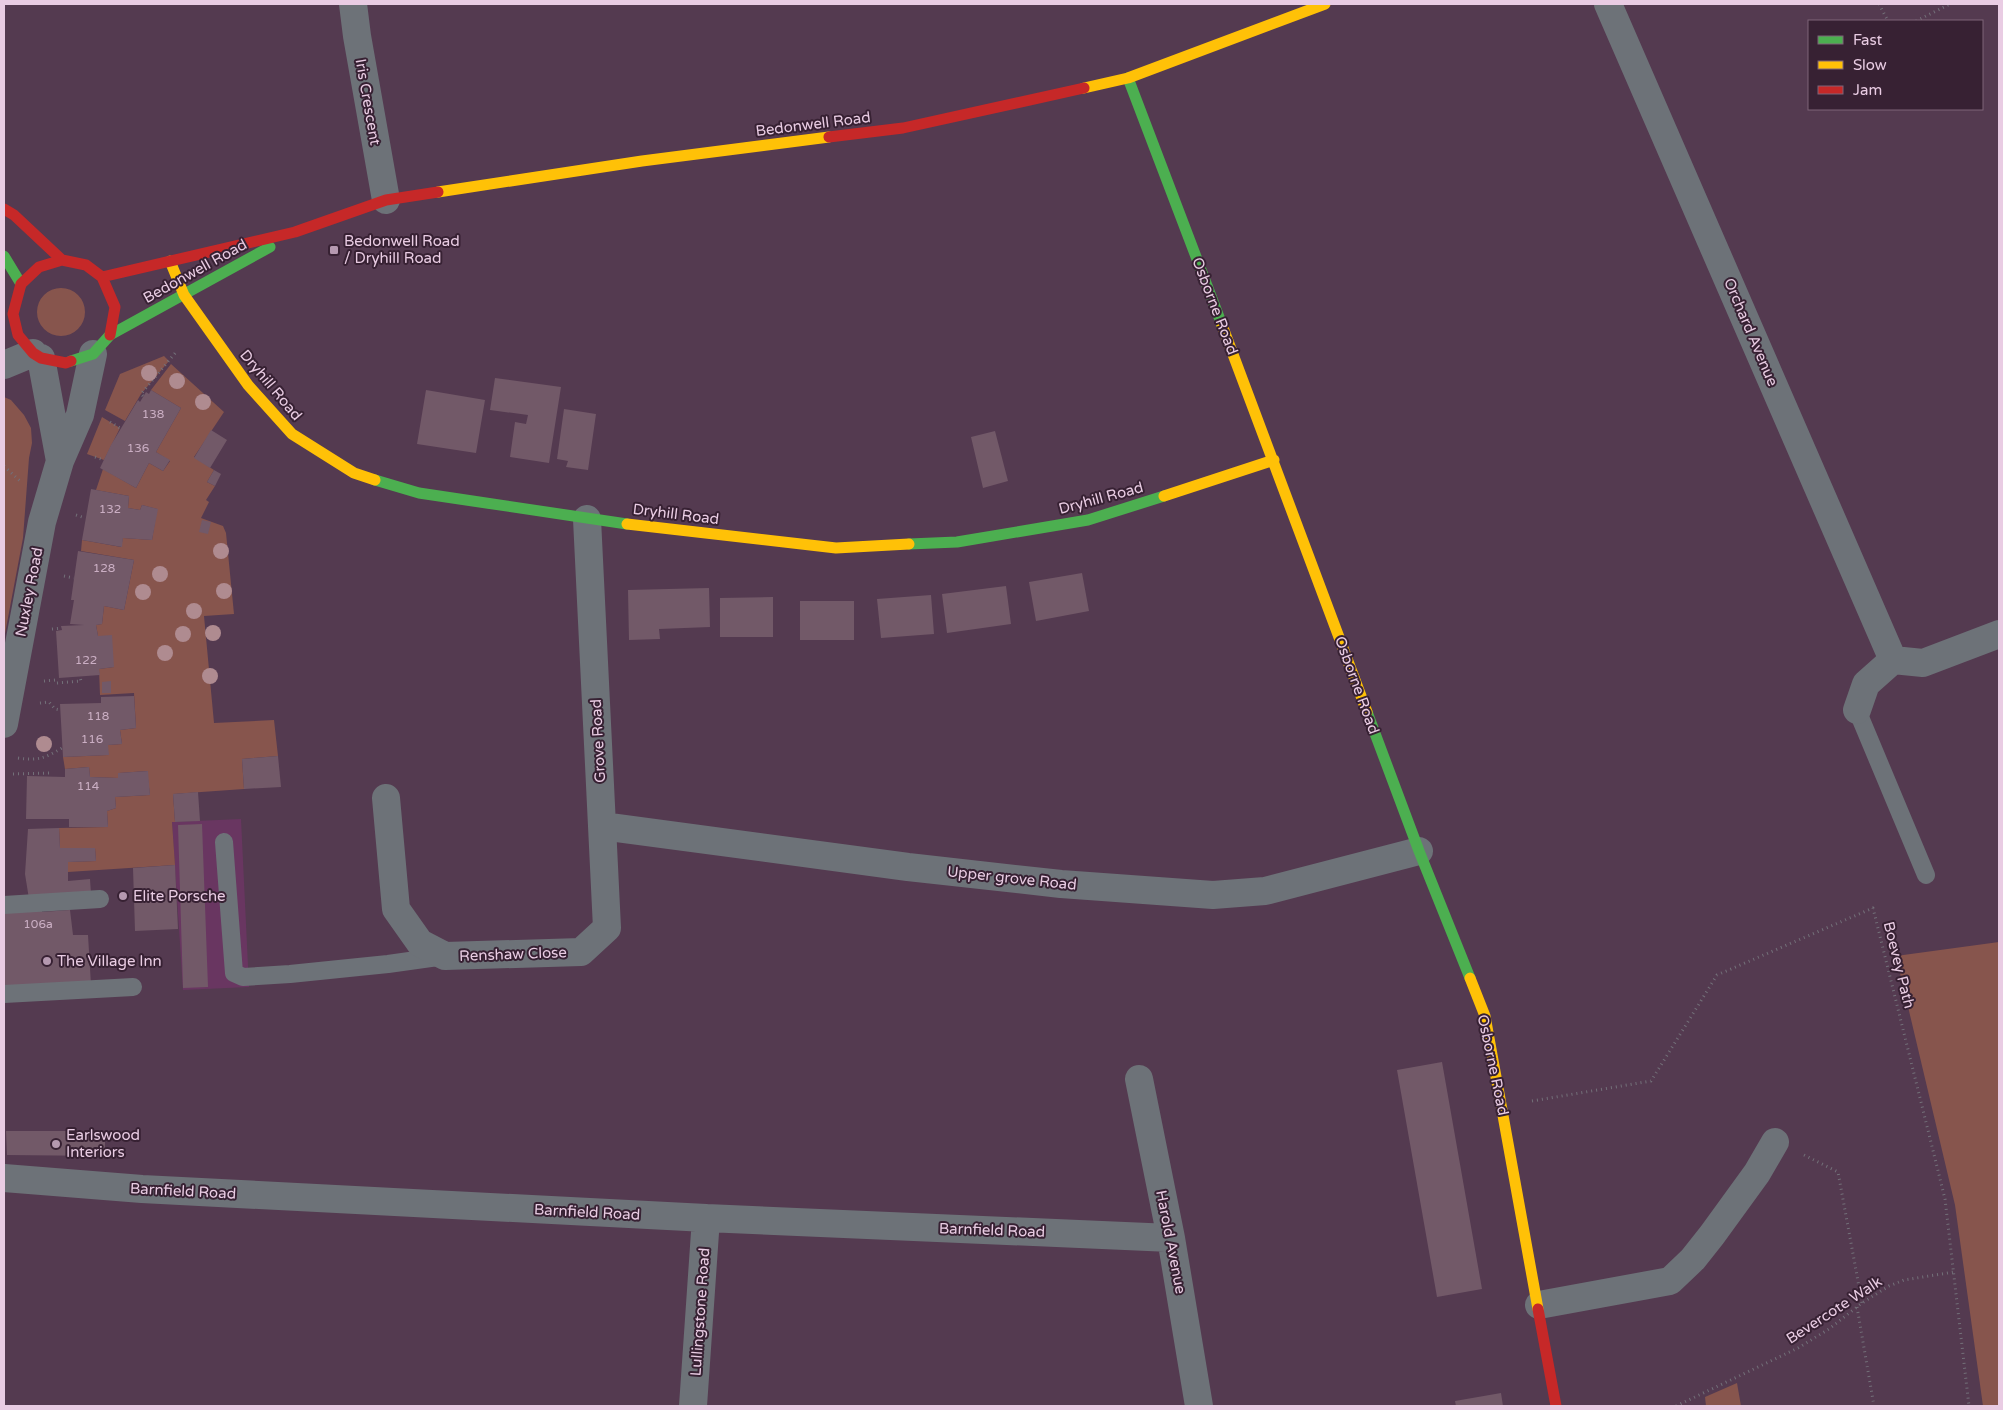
<svg xmlns="http://www.w3.org/2000/svg" width="2003" height="1410" font-family="'Varela Round',sans-serif">
  <style>
    .built { fill: #693661 }
    .green { fill: #87554d }
    .building { fill: #725968 }
    .lines { fill: none; stroke-linecap: round; stroke-linejoin: round }
    .path { stroke: #737079; stroke-width: 3; stroke-dasharray: 1 4; stroke-linecap: butt }
    .lane { stroke: #6d7278; stroke-width: 18 }
    .street { stroke: #6d7278; stroke-width: 28 }
    .fast { stroke: #4caf50; stroke-width: 11 }
    .slow { stroke: #ffc107; stroke-width: 11 }
    .jam { stroke: #c62828; stroke-width: 11 }
    .tree { fill: #af8b90 }
    .poi-dot { fill: #b599b0; stroke: #372133; stroke-width: 2 }
    .labels { text-anchor: middle; stroke-width: 4; stroke-linejoin: round; paint-order: stroke }
    .number-label { font-size: 12px; fill: #cbafc4 }
    .street-label { font-size: 15px; fill: #e9cce3; stroke: #372133 }
    .poi-label { font-size: 15px; fill: #e9cce3; stroke: #372133; text-anchor: start }
  </style>
  <rect width="100%" height="100%" fill="#543a50"/>
  <path class="built" d="M241 819 249 987 183 990 172 822Z"/>
  <path class="green" d="M37 312a24 24 0 1 1 48 0a24 24 0 1 1-48 0Z
    M164 356 169 361 141 394 125 421 105 410 120 374Z
    M171 364 224 412 194 457 214 470 207 482 215 486 206 500 209 502 201 518 223 526 226 533 234 614 204 616 214 723 274 720 278 756 242 759 244 789 173 794 175 822H172L175 865 68 872V862L96 861 95 848H60L59 828 108 827 107 811 116 808 115 797 150 795 147 771 119 773 118 778 90 777 89 767 65 769 63 757 108 755V745L122 744 120 730 136 728 134 693 100 695 99 669 114 667 98 636 96 625 102 624 104 606 124 610 134 560 81 551 82 540 121 547 123 538 152 540 157 509 142 505 140 510 128 508 129 496 96 490 103 469 136 488 149 463 163 471 170 461 156 452 181 408 151 390Z
    M4 397 11 400 24 415 31 428 32 443 29 458 23 538 4 639Z
    M102 417 120 428 104 460 87 454Z
    M1999 942V1406H1983L1955 1205 1896 956Z
    M1737 1383 1741 1406H1706L1705 1397Z"/>
  <path class="building" d="M495 378 561 387 549 463 510 457 515 422 526 424 528 415 490 410Z
    M151 390 181 408 156 452 170 460 163 471 149 463 136 488 100 468 111 445 138 400 140 402 146 392 149 394Z
    M426 390 485 400 476 453 417 444Z
    M564 409 596 414 588 470 566 467 568 461 557 459Z
    M211 430 227 440 210 468 194 458Z
    M995 431 1008 481 983 488 971 437Z
    M214 470 221 474 215 486 207 482Z
    M91 489 129 496 128 508 140 510 142 505 158 509 152 540 123 538 122 547 82 540Z
    M202 520 211 522 208 534 199 532Z
    M78 551 134 560 124 610 104 606 102 624 96 625 98 636 112 635 114 667 99 669 100 675 59 678 56 631 62 630 61 626 84 625 70 624 74 600H71Z
    M1082 573 1089 611 1036 621 1029 582Z
    M1006 586 1011 624 947 633 942 594Z
    M709 588 710 627 659 629 660 639 629 640 628 590Z
    M931 595 934 634 881 638 877 599Z
    M773 597V637H720V598Z
    M800 601H854V640H800Z
    M111 681V693H102V682Z
    M134 696 136 728 120 730 122 744 108 745 109 755 63 757 60 704 101 703V697Z
    M278 756 281 787 244 789 242 759Z
    M89 767 90 777 118 778V773L148 771 150 795 115 797 116 808 107 811 108 827H69V819H26L27 776 65 777V769Z
    M198 792 200 821 175 822 173 794Z
    M202 824 208 987 183 988 178 825Z
    M59 828 60 848H95L96 861 68 862V881L90 879 91 894 29 899 25 874 28 829Z
    M175 865 178 929 135 931 133 868Z
    M42 909V912L70 910 73 935H88L91 985 4 990V912Z
    M1442 1062 1482 1289 1437 1297 1397 1070Z
    M6 1131H105V1156L7 1155Z
    M1501 1393 1503 1406H1456L1455 1401Z"/>
  <g class="lines">
    <path class="path" d="M1879 4 1888 21
      M1916 21 1950 4
      M143 396 141 394 176 352
      M110 422 120 428
      M95 457 104 460
      M4 466 21 482
      M76 515 85 518
      M64 576 74 578
      M52 629 62 628
      M44 681 56 680
      M57 683 81 681 80 677
      M40 703 49 702 55 709 60 710
      M18 758C38 761 45 758 62 748
      M13 774 51 773
      M1532 1101 1651 1081 1717 975 1873 908 1945 1199 1969 1406
      M1804 1155 1838 1172 1862 1303
      M1857 1307 1874 1406
      M1676 1406 1798 1348 1829 1329 1862 1303 1889 1286 1904 1280 1954 1272"/>
    <path class="lane" d="M1857 710 1926 875
      M224 842 234 973 243 977 290 974 388 964 445 956
      M4 905 100 899
      M4 994 133 987"/>
    <path class="street" d="M353 4 357 36 386 200
      M1608 4 1893 660
      M41 358 60 461
      M4 365 33 353
      M1857 710 1866 684 1893 660 1923 663 1999 634
      M4 724 42 522 60 461 80 415 93 354
      M386 798 396 909 420 943 445 956 581 952 607 928 587 519
      M602 826 908 867 1061 884 1213 895 1265 891 1419 851
      M1139 1079 1171 1238 1199 1406
      M4 1178 142 1189 706 1218 1171 1238
      M1539 1305 1670 1281 1693 1259 1712 1235 1757 1173 1775 1142
      M693 1406 706 1218"/>
    <path class="fast" d="M1128 78 1222 325
      M4 256 21 284
      M71 361 93 354 110 335 270 247
      M375 480 419 493 627 524
      M909 544 957 542 1088 520 1164 496
      M1367 712 1419 851 1470 978"/>
    <path class="slow" d="M1084 88 1128 78 1325 4
      M438 192 642 161 829 137
      M170 261 184 295 248 385 292 434 354 473 375 480
      M1222 325 1367 712
      M1164 496 1274 460
      M627 524 836 548 909 544
      M1470 978 1485 1016 1538 1309"/>
    <path class="jam" d="M829 137 903 128 1084 88
      M4 209 14 215 62 260
      M102 277 295 232 386 200 438 192
      M71 361 66 363 41 358 33 353 18 335 13 314 21 284 39 267 62 260 86 265 102 277 115 307 110 335
      M1538 1309 1556 1406"/>
  </g>
  <g class="tree">
    <circle cx="149" cy="373" r="8"/>
    <circle cx="177" cy="381" r="8"/>
    <circle cx="203" cy="402" r="8"/>
    <circle cx="221" cy="551" r="8"/>
    <circle cx="160" cy="574" r="8"/>
    <circle cx="224" cy="591" r="8"/>
    <circle cx="143" cy="592" r="8"/>
    <circle cx="194" cy="611" r="8"/>
    <circle cx="213" cy="633" r="8"/>
    <circle cx="183" cy="634" r="8"/>
    <circle cx="165" cy="653" r="8"/>
    <circle cx="210" cy="676" r="8"/>
    <circle cx="44" cy="744" r="8"/>
  </g>
  <g class="poi-dot">
    <rect x="329" y="245" width="10" height="10" rx="2.5"/>
    <circle cx="123" cy="896" r="5"/>
    <circle cx="47" cy="961" r="5"/>
    <circle cx="56" cy="1144" r="5"/>
  </g>
  <g class="labels">
    <g class="number-label">
      <text x="153" y="418">138</text>
      <text x="138" y="452">136</text>
      <text x="110" y="513">132</text>
      <text x="104" y="572">128</text>
      <text x="86" y="664">122</text>
      <text x="98" y="720">118</text>
      <text x="92" y="743">116</text>
      <text x="88" y="790">114</text>
      <text x="38" y="928">106a</text>
    </g>
    <g class="street-label">
      <text transform="translate(368 102) rotate(80)" y="5">Iris Crescent</text>
      <text transform="translate(813 124) rotate(-7)" y="5">Bedonwell Road</text>
      <text transform="translate(195 271) rotate(-29)" y="5">Bedonwell Road</text>
      <text transform="translate(1215 306) rotate(69)" y="5">Osborne Road</text>
      <text transform="translate(1751 332) rotate(67)" y="5">Orchard Avenue</text>
      <text transform="translate(271 385) rotate(50)" y="5">Dryhill Road</text>
      <text transform="translate(1101 498) rotate(-15)" y="5">Dryhill Road</text>
      <text transform="translate(676 514) rotate(7)" y="5">Dryhill Road</text>
      <text transform="translate(29 592) rotate(-79)" y="5">Nuxley Road</text>
      <text transform="translate(1357 685) rotate(70)" y="5">Osborne Road</text>
      <text transform="translate(598 741) rotate(-93)" y="5">Grove Road</text>
      <text transform="translate(1012 878) rotate(6)" y="5">Upper grove Road</text>
      <text transform="translate(513 954) rotate(-2)" y="5">Renshaw Close</text>
      <text transform="translate(1899 965) rotate(76)" y="5">Boevey Path</text>
      <text transform="translate(1493 1065) rotate(78)" y="5">Osborne Road</text>
      <text transform="translate(183 1191) rotate(3)" y="5">Barnfield Road</text>
      <text transform="translate(587 1212) rotate(3)" y="5">Barnfield Road</text>
      <text transform="translate(992 1230) rotate(2)" y="5">Barnfield Road</text>
      <text transform="translate(1171 1242) rotate(79)" y="5">Harold Avenue</text>
      <text transform="translate(1834 1310) rotate(-33)" y="5">Bevercote Walk</text>
      <text transform="translate(700 1312) rotate(-86)" y="5">Lullingstone Road</text>
    </g>
    <g class="poi-label">
      <text x="344" y="246">Bedonwell Road<tspan x="344" dy="17">/ Dryhill Road</tspan></text>
      <text x="133" y="901">Elite Porsche</text>
      <text x="57" y="966">The Village Inn</text>
      <text x="66" y="1140">Earlswood<tspan x="66" dy="17">Interiors</tspan></text>
    </g>
  </g>
  <rect width="2003" height="1410" fill="none" stroke="#e9cce3" stroke-width="10"/>
  <rect x="1808" y="20" width="175" height="90" fill="#372133" stroke="#7e6579"/>
  <rect x="1818" y="36" width="25" height="8" fill="#4caf50" stroke="#7e6579"/>
  <text x="1853" y="45" font-size="15" fill="#e9cce3">Fast</text>
  <rect x="1818" y="61" width="25" height="8" fill="#ffc107" stroke="#7e6579"/>
  <text x="1853" y="70" font-size="15" fill="#e9cce3">Slow</text>
  <rect x="1818" y="86" width="25" height="8" fill="#c62828" stroke="#7e6579"/>
  <text x="1853" y="95" font-size="15" fill="#e9cce3">Jam</text>
</svg>
